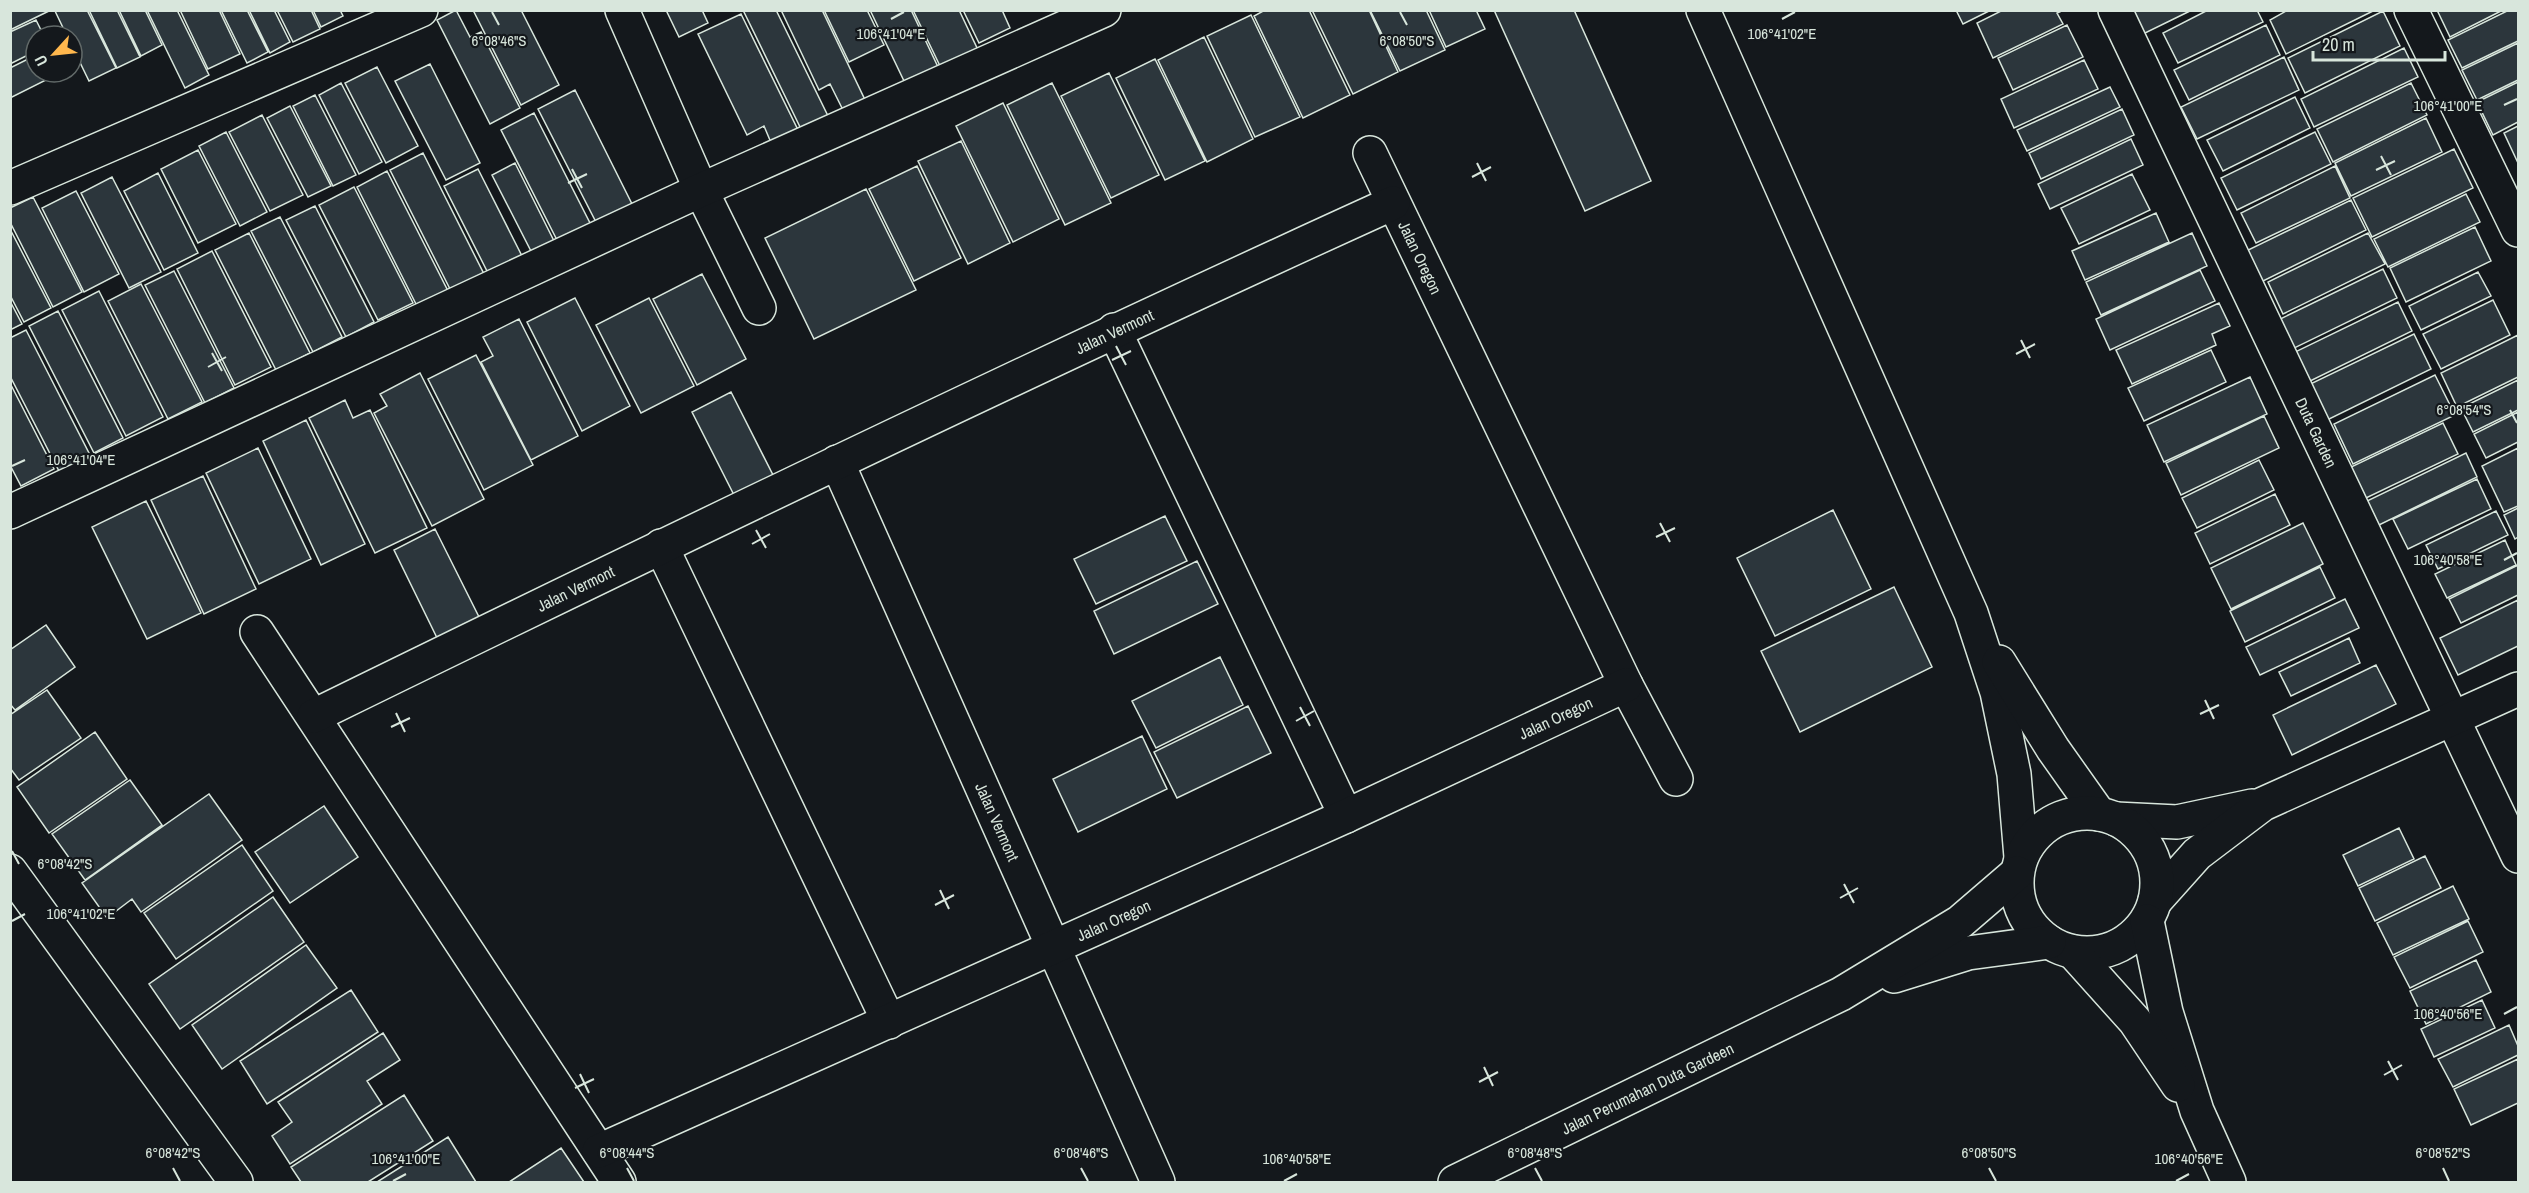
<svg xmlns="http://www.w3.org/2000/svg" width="2529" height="1193" font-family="'Archivo Narrow',sans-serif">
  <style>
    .building { fill: #2c363c; stroke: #d8e6dc; stroke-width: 1.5 }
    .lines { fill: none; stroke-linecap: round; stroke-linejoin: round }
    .minor-casing { stroke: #d8e6dc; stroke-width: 36 }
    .tertiary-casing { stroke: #d8e6dc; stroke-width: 36 }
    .minor { stroke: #14181c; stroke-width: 33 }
    .tertiary { stroke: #14181c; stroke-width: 33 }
    .ticks { fill: none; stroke: #d8e6dc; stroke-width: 2 }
    .labels { text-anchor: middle; stroke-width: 4.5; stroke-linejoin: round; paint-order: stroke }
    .street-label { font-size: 16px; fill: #d8e6dc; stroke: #14181c }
    .ticks-label { font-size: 15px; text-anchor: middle; fill: #d8e6dc; stroke: #14181c; stroke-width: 4.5; stroke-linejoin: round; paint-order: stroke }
  </style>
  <rect width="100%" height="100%" fill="#14181c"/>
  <path class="building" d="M10 10H51L10 30Z
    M87 10 116 68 89 81 72 46V36H67L55 11Z
    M89 10H117L140 57 117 68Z
    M119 10H145L162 45 141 56Z
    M147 10H177L209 75 185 88Z
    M180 10H219L240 54 208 69Z
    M221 10H247L268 52 247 63Z
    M249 10H274L290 42 270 53Z
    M277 10H311L320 29 293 42Z
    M313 10H340L343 16 321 27Z
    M456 10 470 37 481 32 520 108 490 124 437 20Z
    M473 10H521L559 85 521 105Z
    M666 10H702L708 23 679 37Z
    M743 10H776L828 116 801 129Z
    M781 10H822L866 102 844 112 830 84 819 90Z
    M824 10H867L884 45 849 62Z
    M870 10H911L938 67 905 83Z
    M913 10H959L978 50 941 68Z
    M963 10H1002L1010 28 979 43Z
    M1265 10H1309L1350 95 1303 118 1254 16Z
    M1312 10H1369L1398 72 1353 94Z
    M1370 10H1426L1445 50 1400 71Z
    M1429 10H1476L1485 29 1446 47Z
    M1494 10H1574L1651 181 1585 211Z
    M1956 10H1991L1963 24Z
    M2003 10H2064L2057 13 2063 24 1993 58 1977 23Z
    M2129 10H2192L2141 35Z
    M2208 10H2257L2263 22 2178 63 2163 33Z
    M2288 10H2375L2286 54 2270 20Z
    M2437 10H2503L2450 37Z
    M2509 10H2518V41L2462 68 2448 40Z
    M2383 11 2400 46 2305 93 2288 58Z
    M741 14 799 132 772 145 764 126 747 135 698 34Z
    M1251 15 1300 117 1255 137 1207 36Z
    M36 20 44 36H36V51L10 64V32Z
    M2067 25 2083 57 2013 90 1998 58Z
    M2266 25 2280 55 2189 100 2174 70Z
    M1204 37 1253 139 1207 162 1158 60Z
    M2518 43V80L2477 100 2462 70Z
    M2404 48 2418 77 2314 127 2301 99Z
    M36 55V72H47L50 78 10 98V68Z
    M2284 57 2299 90 2197 139 2181 107Z
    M1155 59 1205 161 1165 180 1116 78Z
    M2084 60 2098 89 2014 128 2001 99Z
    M430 64 480 163 446 180 395 81Z
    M377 67 418 146 386 163 345 83Z
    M1109 73 1159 175 1111 198 1061 96Z
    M2518 82V122L2493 135 2477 102Z
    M341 83 382 162 359 174 319 95Z
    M1052 83 1111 203 1065 225 1007 105Z
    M2411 83 2427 115 2333 162 2317 129Z
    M2110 87 2120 107 2027 151 2017 130Z
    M575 90 634 208 598 226 538 109Z
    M315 95 356 175 333 186 293 106Z
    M2295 97 2310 128 2223 171 2207 140Z
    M1003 103 1059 219 1013 242 956 126Z
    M290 106 331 186 308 197 267 118Z
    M2122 109 2134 135 2041 179 2029 153Z
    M534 113 591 225 558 242 501 130Z
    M262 115 303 195 270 211 229 132Z
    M2426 118 2442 152 2351 196 2335 163Z
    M2518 126V163L2504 133Z
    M226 132 267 212 240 226 199 146Z
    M2315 132 2331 164 2237 210 2221 178Z
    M2131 139 2143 165 2050 209 2038 184Z
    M961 141 1010 243 968 264 918 161Z
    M2454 149 2473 188 2372 237 2353 198Z
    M198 150 236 224 198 243 161 169Z
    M423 153 484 274 451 291 390 170Z
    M515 163 555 243 533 255 492 175Z
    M917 166 961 258 914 281 869 189Z
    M2335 166 2350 198 2256 243 2241 213Z
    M478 169 522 256 488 273 444 186Z
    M387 171 448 291 417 306 357 187Z
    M158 173 198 253 164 270 124 191Z
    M2132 174 2150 210 2079 244 2061 208Z
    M112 177 161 272 129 288 81 193Z
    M354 187 413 303 378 320 319 205Z
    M866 189 916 290 814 339 765 238Z
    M76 191 119 274 84 292 42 208Z
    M2466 194 2480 222 2388 267 2374 239Z
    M33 197 82 292 53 307 10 222V208Z
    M2351 200 2366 230 2259 283 2244 252Z
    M315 206 374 322 346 337 286 220Z
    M2156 213 2169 242 2085 280 2072 251Z
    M280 217 342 337 313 352 251 231Z
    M2475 227 2491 261 2406 302 2390 268Z
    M10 229 51 308 24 322 10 295Z
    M249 233 310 353 276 370 215 250Z
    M2192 233 2207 266 2101 315 2086 282Z
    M2368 233 2385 264 2283 314 2268 282Z
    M212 251 271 367 235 385 177 269Z
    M2383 269 2397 298 2286 352 2272 323Z
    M2200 270 2215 301 2110 350 2096 319Z
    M174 271 234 388 205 403 145 285Z
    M2478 272 2491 296 2421 330 2409 306Z
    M702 274 746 359 697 385 653 299Z
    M141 284 202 402 168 419 108 301Z
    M99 291 163 417 126 436 62 310Z
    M575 298 630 406 582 431 527 322Z
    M649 298 694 386 641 413 596 325Z
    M2493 300 2510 335 2441 369 2423 334Z
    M10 301 22 324 10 330Z
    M2398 302 2412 331 2300 386 2285 357Z
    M2219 303 2230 326 2212 334 2216 345 2132 384 2116 350Z
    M58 311 123 438 94 453 29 326Z
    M519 319 578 436 531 460 481 362 493 356 483 337Z
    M26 330 91 457 60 473 10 376V338Z
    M2414 334 2431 369 2319 424 2302 388Z
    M2518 335V377L2457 407 2441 373Z
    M2211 350 2226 382 2144 421 2128 388Z
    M476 355 533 465 484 490 428 379Z
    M420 373 484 499 432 526 374 413 387 406 380 394Z
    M2435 375 2455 415 2353 464 2334 424Z
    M2250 377 2267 414 2164 462 2147 425Z
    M2518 380V410L2473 432 2461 408Z
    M10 383 54 469 21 486 10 465Z
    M731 392 774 477 735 497 692 412Z
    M345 400 353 418 370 410 427 528 375 553 309 418Z
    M2518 412V442L2486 458 2474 434Z
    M2264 416 2279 448 2181 495 2166 463Z
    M306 420 365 544 321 565 263 441Z
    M2443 423 2458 454 2366 498 2351 467Z
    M258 448 311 559 259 584 206 473Z
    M2518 448V506L2504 512 2482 466Z
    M2466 453 2477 477 2379 525 2367 501Z
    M2259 460 2274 490 2197 528 2182 498Z
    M203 476 256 589 204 614 151 500Z
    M2477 479 2491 509 2408 549 2393 519Z
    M2275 494 2290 525 2210 564 2195 533Z
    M146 501 201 613 147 639 92 527Z
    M2518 508V537L2515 539 2504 515Z
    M1833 510 1871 589 1775 636 1737 558Z
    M2496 511 2508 535 2438 569 2426 545Z
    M1165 516 1187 561 1096 604 1074 559Z
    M2303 523 2323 564 2231 609 2211 568Z
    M435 529 483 625 441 646 394 550Z
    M2505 540 2516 565 2447 598 2435 574Z
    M1197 561 1218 604 1114 654 1094 611Z
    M2518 565V595L2461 623 2449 599Z
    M2320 567 2335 598 2245 642 2230 611Z
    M1894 587 1932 667 1800 732 1761 651Z
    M2345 599 2359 628 2260 675 2246 647Z
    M2518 600V646L2458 675 2440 638Z
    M46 625 75 667 15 710 10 704V650Z
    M2349 638 2360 663 2291 696 2279 672Z
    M1220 657 1243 705 1156 748 1132 701Z
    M2376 665 2396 704 2292 755 2273 715Z
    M47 690 81 738 19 780 10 768V715Z
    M1248 706 1271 753 1177 798 1154 752Z
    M95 732 127 779 49 833 17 787Z
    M1142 736 1167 789 1078 832 1053 779Z
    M130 780 162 825 85 880 52 834Z
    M209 794 242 840 141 912 132 899 107 918 82 883Z
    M324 806 358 857 290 903 255 852Z
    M2399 828 2414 859 2358 886 2343 855Z
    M242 845 273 891 176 959 144 913Z
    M2425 856 2441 888 2375 921 2359 888Z
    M2453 886 2469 919 2393 955 2377 923Z
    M273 897 304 942 180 1029 149 984Z
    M2468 921 2483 952 2410 988 2394 957Z
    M306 945 337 988 222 1069 192 1025Z
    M2476 960 2491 992 2426 1024 2410 991Z
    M351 990 378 1032 267 1104 240 1061Z
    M2482 1000 2495 1028 2434 1057 2421 1029Z
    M2509 1025 2518 1046V1055L2453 1087 2438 1059Z
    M383 1033 400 1060 367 1081 382 1104 290 1164 272 1136 292 1122 278 1102Z
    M2518 1059V1103L2471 1125 2454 1089Z
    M404 1095 433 1141 368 1182H301L291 1167Z
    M448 1137 476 1182H377Z
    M561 1148 584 1182H509Z"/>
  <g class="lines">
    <g class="minor-casing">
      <g id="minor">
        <path d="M622 10 701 190 759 308"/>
        <path d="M1703 10 1971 613 1997 692 2014 774 2021 857"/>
        <path id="s1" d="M2115 10 2518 856"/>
        <path d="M2411 10 2518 230"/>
        <path id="s2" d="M1370 153 1626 685 1676 779"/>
        <path d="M10 188 421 10"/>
        <path d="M1114 330 1346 816"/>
        <path id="s3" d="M837 462 1158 1182"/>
        <path d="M10 512 701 190 1104 10"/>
        <path d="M661 546 889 1022"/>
        <path d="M257 632 619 1182"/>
        <path d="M1999 662 2053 749 2099 814"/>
        <path id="s4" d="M314 716C671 541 1030 368 1393 203"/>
        <path d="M2116 819 2177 822 2252 806"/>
        <path d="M10 871 236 1182"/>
        <path d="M2155 901 2197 854 2263 804 2518 689"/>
        <path id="s5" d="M599 1151 1346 816 1626 685"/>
      </g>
    </g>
    <g class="tertiary-casing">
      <g id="tertiary">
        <circle cx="2087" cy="883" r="70"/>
        <path d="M2147 921 2166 1012 2197 1111 2229 1182"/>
        <path d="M2073 952 2135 1021 2178 1085"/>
        <path d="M1894 976 1968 953 2049 942"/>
        <path id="s6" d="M1455 1182 1841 994 1960 922 2017 873"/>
      </g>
    </g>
    <use href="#minor" class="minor"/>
    <use href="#tertiary" class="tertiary"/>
  </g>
  <path class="ticks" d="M492 12 499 25M1400 12 1407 25M891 19 904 12M1782 19 1795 12M2504 105 2517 99M2381 156 2391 175M1477 163 1486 181M572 169 582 188M2376 170 2395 161M1472 177 1491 167M568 183 587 174M2021 340 2030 358M1116 346 1126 365M212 353 222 371M2016 354 2035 344M1112 360 1131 351M208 367 226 357M2510 410 2517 423M12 466 25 460M1660 523 1670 542M756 530 766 548M1656 537 1675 528M752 544 770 534M2504 560 2517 553M2205 700 2214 719M1300 707 1310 726M396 713 405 732M2200 714 2219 705M1296 721 1314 711M391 727 410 718M12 851 19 864M1844 884 1854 903M940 890 949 909M1840 898 1858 888M935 905 954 895M12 921 25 914M2504 1014 2517 1007M2388 1061 2398 1080M1484 1067 1493 1086M580 1074 589 1093M2384 1075 2402 1065M1479 1082 1498 1072M575 1088 594 1079M173 1168 180 1181M627 1168 634 1181M1081 1168 1088 1181M1535 1168 1542 1181M1989 1168 1996 1181M2443 1168 2449 1181M393 1181 406 1174M1284 1181 1297 1174M2176 1181 2189 1174"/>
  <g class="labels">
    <g class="street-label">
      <text dy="6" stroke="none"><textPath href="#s2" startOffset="116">Jalan Oregon</textPath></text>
      <text dy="6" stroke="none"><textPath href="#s4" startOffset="888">Jalan Vermont</textPath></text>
      <text dy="6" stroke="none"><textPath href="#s1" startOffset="468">Duta Garden</textPath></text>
      <text dy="6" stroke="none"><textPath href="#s4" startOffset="291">Jalan Vermont</textPath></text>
      <text dy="6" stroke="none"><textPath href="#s5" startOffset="1050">Jalan Oregon</textPath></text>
      <text dy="6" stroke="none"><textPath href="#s3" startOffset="394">Jalan Vermont</textPath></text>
      <text dy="6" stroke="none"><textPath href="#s5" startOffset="564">Jalan Oregon</textPath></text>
      <text dy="6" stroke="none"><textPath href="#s6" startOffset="214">Jalan Perumahan Duta Gardeen</textPath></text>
    </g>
  </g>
  <g class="ticks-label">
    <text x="891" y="39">106°41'04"E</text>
    <text x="1782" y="39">106°41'02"E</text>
    <text x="499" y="46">6°08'46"S</text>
    <text x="1407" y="46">6°08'50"S</text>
    <text x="2448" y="111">106°41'00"E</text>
    <text x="2464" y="415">6°08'54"S</text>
    <text x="81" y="465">106°41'04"E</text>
    <text x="2448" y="565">106°40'58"E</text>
    <text x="65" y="869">6°08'42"S</text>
    <text x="81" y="919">106°41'02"E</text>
    <text x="2448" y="1019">106°40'56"E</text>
    <text x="173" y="1158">6°08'42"S</text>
    <text x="627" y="1158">6°08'44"S</text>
    <text x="1081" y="1158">6°08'46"S</text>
    <text x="1535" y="1158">6°08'48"S</text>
    <text x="1989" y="1158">6°08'50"S</text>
    <text x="2443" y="1158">6°08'52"S</text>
    <text x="406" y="1164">106°41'00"E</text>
    <text x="1297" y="1164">106°40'58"E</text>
    <text x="2189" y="1164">106°40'56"E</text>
  </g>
  <rect width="2529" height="1193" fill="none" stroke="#d8e6dc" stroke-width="24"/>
  <g transform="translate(54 54) rotate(243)"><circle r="28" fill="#14181c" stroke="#626a69" stroke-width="1.5"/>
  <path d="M0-4.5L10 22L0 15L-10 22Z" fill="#ffb74d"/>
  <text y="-9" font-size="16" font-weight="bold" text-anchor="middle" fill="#d8e6dc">U</text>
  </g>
  <path d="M2313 51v9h132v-9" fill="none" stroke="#d8e6dc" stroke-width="3"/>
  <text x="2322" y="51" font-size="18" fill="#d8e6dc" stroke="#14181c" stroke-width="4.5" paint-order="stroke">20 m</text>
</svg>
